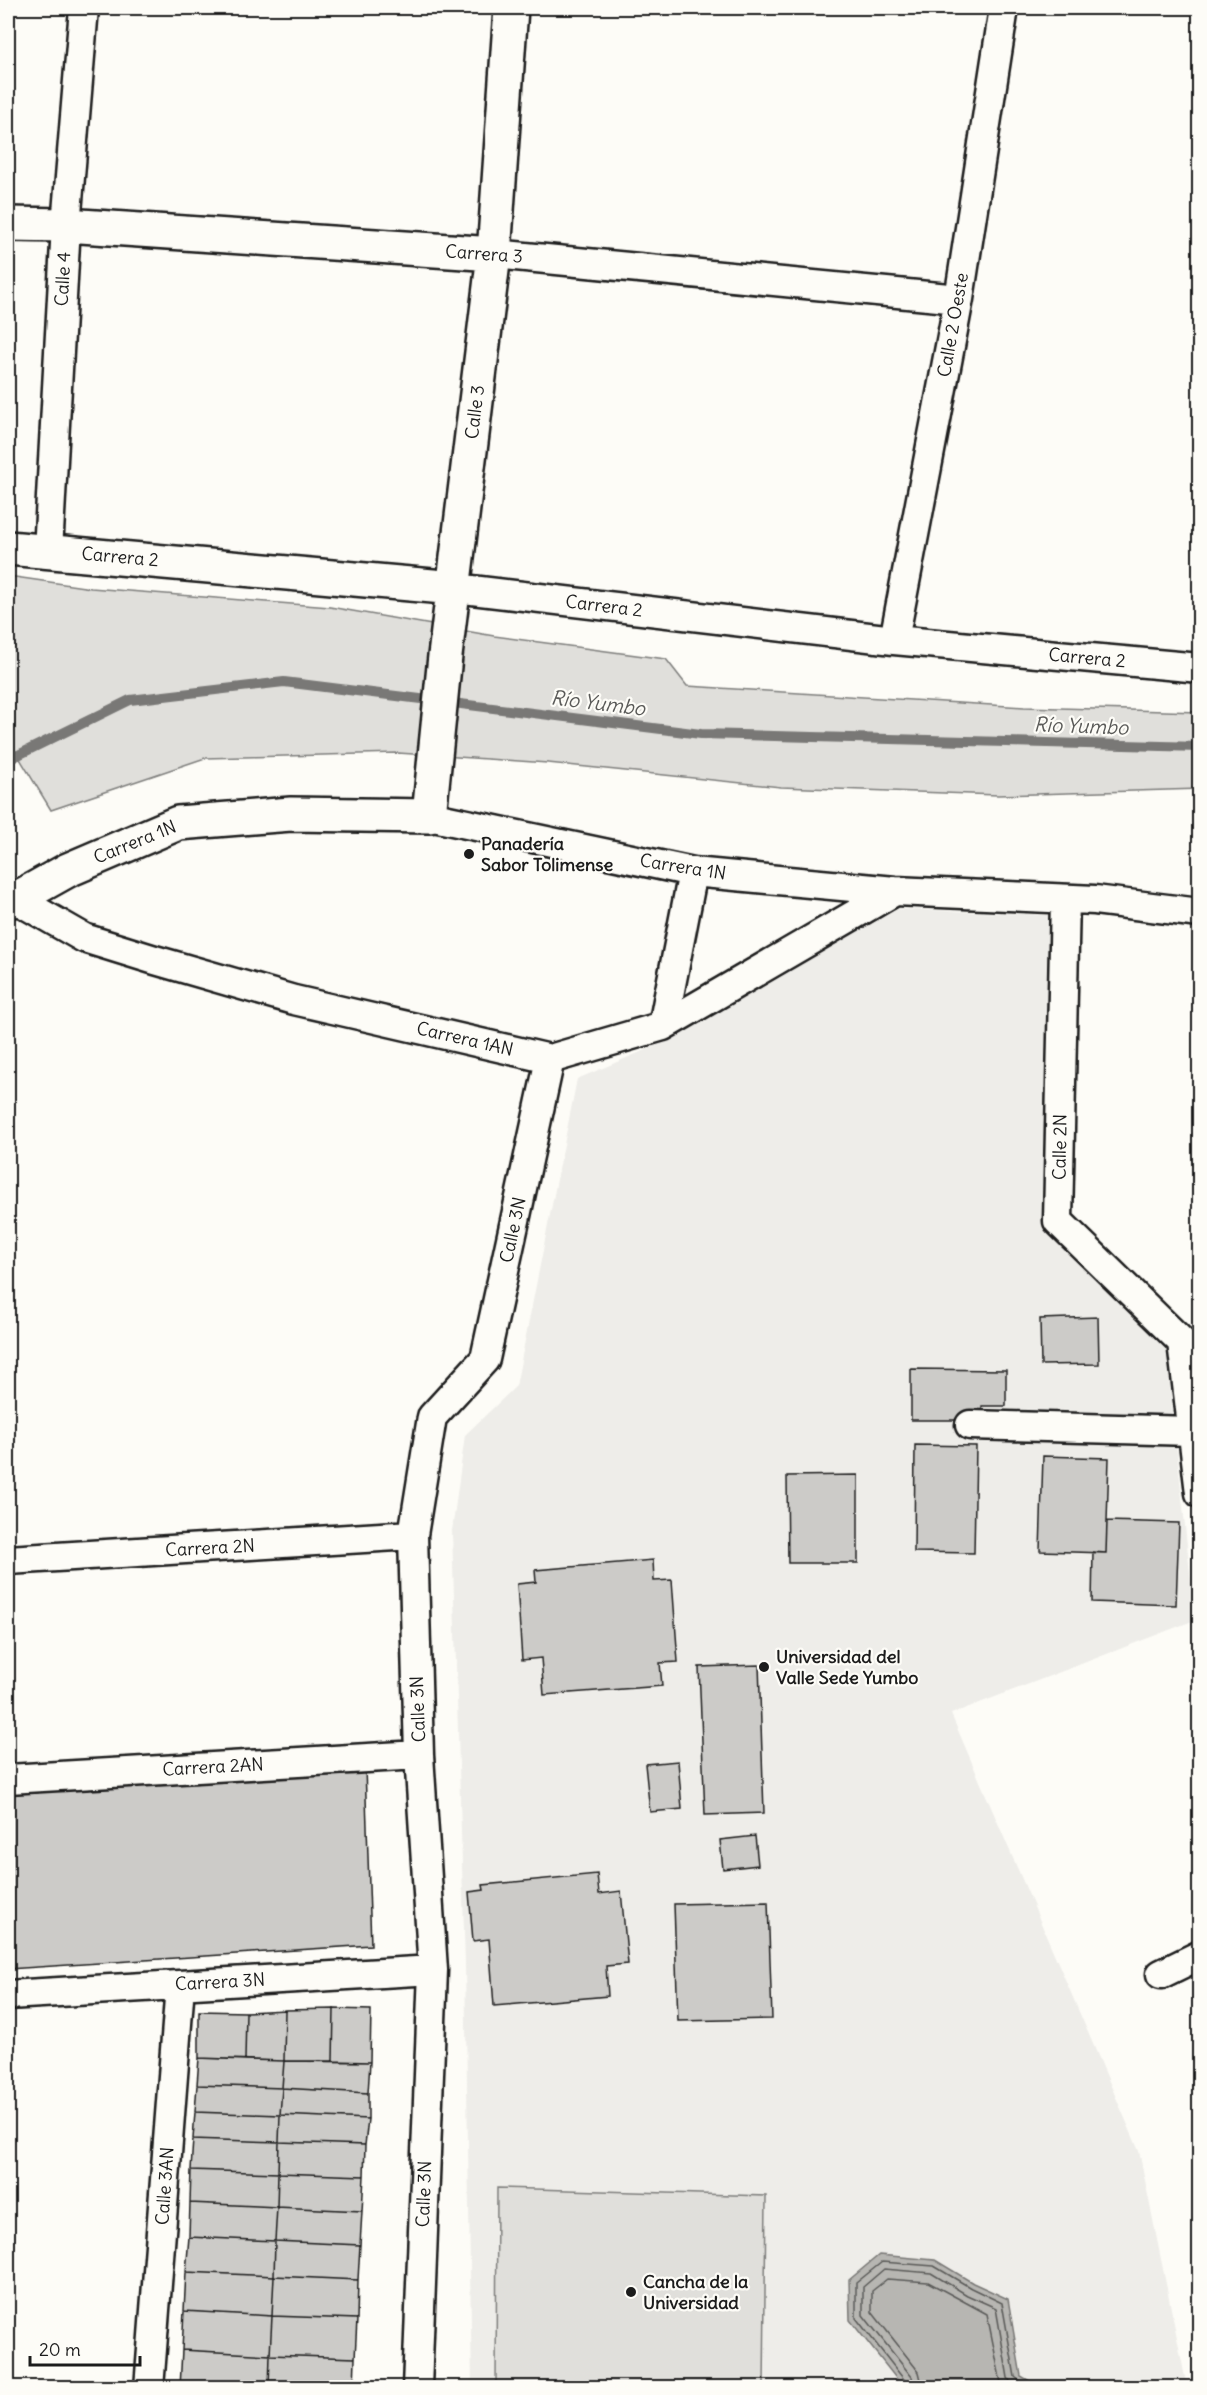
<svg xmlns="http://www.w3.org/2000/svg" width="1207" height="2395" font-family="Delius,sans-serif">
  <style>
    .built { fill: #eeede9 }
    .green { fill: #e0dfdb; stroke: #7e7e7c; stroke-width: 1.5 }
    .water { fill: #b7b6b2; stroke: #797876; stroke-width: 1.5 }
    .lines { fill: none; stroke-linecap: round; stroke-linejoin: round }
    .shore { stroke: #5a5a58; stroke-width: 1.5 }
    .stream { stroke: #797876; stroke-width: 10 }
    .building { fill: #cccbc8; stroke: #1c1c1c; stroke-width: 1.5 }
    .minor-casing { stroke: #1c1c1c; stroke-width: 33 }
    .tertiary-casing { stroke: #1c1c1c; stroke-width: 38 }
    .minor { stroke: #fdfcf7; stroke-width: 28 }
    .tertiary { stroke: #fdfcf7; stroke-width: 33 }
    .poi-dot { fill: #1c1c1c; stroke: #fdfcf7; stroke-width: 2 }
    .labels { text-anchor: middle; stroke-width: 4.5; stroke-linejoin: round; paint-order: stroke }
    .street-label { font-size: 18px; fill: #1c1c1c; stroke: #fdfcf7 }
    .poi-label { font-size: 18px; font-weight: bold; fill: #1c1c1c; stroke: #fdfcf7; text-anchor: start }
    .water-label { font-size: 20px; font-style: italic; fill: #5a5a58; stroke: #fdfcf7 }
  </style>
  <rect width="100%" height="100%" fill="#fdfcf7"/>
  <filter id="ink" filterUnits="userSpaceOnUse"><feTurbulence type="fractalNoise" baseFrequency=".0167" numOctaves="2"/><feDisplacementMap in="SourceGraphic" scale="12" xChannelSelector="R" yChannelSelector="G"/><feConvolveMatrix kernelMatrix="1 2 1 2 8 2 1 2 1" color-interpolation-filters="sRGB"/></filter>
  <g filter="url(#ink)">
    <path class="built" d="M898 909 1050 915 1042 1221 1166 1347 1195 1620 951 1714 1139 2151 1187 2387H472L465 1965 452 1531 465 1435 516 1386 577 1079 669 1040Z"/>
    <path class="green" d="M8 576 91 588 330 607 494 636 666 659 687 686 1024 707 1199 712 1200 789 998 795 781 787 548 763 398 753 205 758 51 810 8 739Z
      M497 2188 766 2196 764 2387H496Z"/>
    <path class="water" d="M879 2255 935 2260 973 2283 1008 2299 1021 2376 1040 2387H903L850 2320 849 2280Z"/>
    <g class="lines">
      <path class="shore" d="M907 2388 906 2382 856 2318V2283L882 2262 934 2266 971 2288 1002 2303 1015 2377 1029 2388
        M914 2388 912 2377 863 2315V2287L884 2269 931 2273 967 2295 996 2308 1008 2378 1014 2388
        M923 2388 919 2372 872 2312V2291L887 2279 928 2282 987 2314 1002 2388"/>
      <path class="stream" d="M8 760 130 700 284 682 701 734 1200 747"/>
    </g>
    <path class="building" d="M1098 1317 1099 1364 1041 1365 1040 1319Z
      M911 1369 1006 1370V1406H982V1415L962 1420H911Z
      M915 1445 976 1446 974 1553 914 1552Z
      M1043 1456 1109 1458 1106 1553 1040 1551Z
      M858 1475V1563H788L787 1476Z
      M1107 1521 1179 1523 1176 1605 1092 1602 1093 1552 1106 1553Z
      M653 1560 654 1581 672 1580 678 1662 660 1663 662 1686 544 1695 541 1658 522 1660 517 1584 536 1582 535 1570Z
      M759 1665 764 1813 705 1815 699 1667Z
      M678 1761 682 1809 650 1812 645 1764Z
      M365 1768 371 1945 8 1969V1794Z
      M755 1836 758 1865 723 1869 720 1840Z
      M597 1874 599 1894 621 1891 628 1964 606 1966 608 1996 494 2006 489 1939 473 1941 469 1892 484 1890 483 1885Z
      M768 1902 772 2019 678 2021 674 1904Z
      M334 2009 371 2010 370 2062 333 2061Z
      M334 2009 333 2061H284L285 2010Z
      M285 2010 284 2061 245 2060 246 2012Z
      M199 2011 246 2012 245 2060 199 2058Z
      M199 2058 284 2061 282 2088 197 2085Z
      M284 2061 370 2062 368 2093 282 2088Z
      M197 2085 282 2088 280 2115 195 2112Z
      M282 2088 368 2093V2119L280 2115Z
      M195 2112 280 2115 279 2142 193 2139Z
      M280 2115 368 2119 365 2145 279 2142Z
      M193 2139 279 2142 278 2173 191 2170Z
      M279 2142 365 2145 364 2176 278 2173Z
      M191 2170 278 2173 277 2207 190 2203Z
      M278 2173 364 2176 362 2211 277 2207Z
      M190 2203 277 2207 275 2241 189 2237Z
      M277 2207 362 2211 360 2245 275 2241Z
      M189 2237 275 2241 274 2276 186 2272Z
      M275 2241 360 2245 358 2280 274 2276Z
      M186 2272 274 2276 272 2316 184 2311Z
      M274 2276 358 2280 357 2319 272 2316Z
      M184 2311 272 2316 270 2355 182 2350Z
      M272 2316 357 2319 355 2358 270 2355Z
      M182 2350 270 2355 269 2388H180Z
      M270 2355 355 2358 354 2388H269Z"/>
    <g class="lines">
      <g class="minor-casing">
        <path id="minor" d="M494 254 959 299
          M48 551 66 225 84 8
          M455 588 894 640 1200 668
          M894 640 959 299 1004 8
          M429 816 693 872 895 891 1095 900 1200 913
          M16 899 84 938 155 960 294 1000 550 1059 663 1026 895 891
          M1065 899 1058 1221 1182 1342 1200 1493
          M663 1026 693 872
          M970 1425 1192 1431
          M8 1560 413 1535
          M8 1779 419 1755
          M1161 1974 1200 1955
          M8 1995 433 1970
          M149 2388 180 1985
          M417 2388 433 1970 419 1755 413 1535 432 1417 485 1359 550 1059"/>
      </g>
      <g class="tertiary-casing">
        <path id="tertiary" d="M8 224 66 225 494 254
          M8 548 455 588
          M8 901 16 899 68 870 178 823 291 814 429 816 445 656 494 254 511 8"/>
      </g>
      <use href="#minor" class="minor"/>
      <use href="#tertiary" class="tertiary"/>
    </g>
  </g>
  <g class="poi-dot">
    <circle cx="469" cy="854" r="6"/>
    <circle cx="764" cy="1667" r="6"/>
    <circle cx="631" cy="2292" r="6"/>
  </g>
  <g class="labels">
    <g class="street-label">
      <text transform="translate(484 254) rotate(4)" y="6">Carrera 3</text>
      <text transform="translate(63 279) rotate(-87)" y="6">Calle 4</text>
      <text transform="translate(953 325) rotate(-80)" y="6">Calle 2 Oeste</text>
      <text transform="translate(475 412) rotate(-83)" y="6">Calle 3</text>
      <text transform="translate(120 557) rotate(5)" y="6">Carrera 2</text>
      <text transform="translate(604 606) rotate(7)" y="6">Carrera 2</text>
      <text transform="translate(1087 658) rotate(5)" y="6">Carrera 2</text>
      <text transform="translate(135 842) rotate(-22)" y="6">Carrera 1N</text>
      <text transform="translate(683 867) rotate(9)" y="6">Carrera 1N</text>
      <text transform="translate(465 1039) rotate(13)" y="6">Carrera 1AN</text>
      <text transform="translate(1060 1147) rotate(-89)" y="6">Calle 2N</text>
      <text transform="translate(513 1230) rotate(-78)" y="6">Calle 3N</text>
      <text transform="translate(210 1548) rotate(-3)" y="6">Carrera 2N</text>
      <text transform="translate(418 1709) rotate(-92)" y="6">Calle 3N</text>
      <text transform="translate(213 1767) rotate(-3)" y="6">Carrera 2AN</text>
      <text transform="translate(220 1982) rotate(-3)" y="6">Carrera 3N</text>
      <text transform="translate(165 2186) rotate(-86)" y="6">Calle 3AN</text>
      <text transform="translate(424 2194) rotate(-88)" y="6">Calle 3N</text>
    </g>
    <g class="poi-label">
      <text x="481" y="850">Panadería<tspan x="481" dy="21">Sabor Tolimense</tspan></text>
      <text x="776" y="1663">Universidad del<tspan x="776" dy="21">Valle Sede Yumbo</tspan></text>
      <text x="643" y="2288">Cancha de la<tspan x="643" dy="21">Universidad</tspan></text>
    </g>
    <g class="water-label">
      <text transform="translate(598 703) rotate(7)" y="7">Río Yumbo</text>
      <text transform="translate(1081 726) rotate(2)" y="7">Río Yumbo</text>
    </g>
  </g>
  <rect width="1207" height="2395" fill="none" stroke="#fdfcf7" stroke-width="30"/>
  <rect x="15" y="15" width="1177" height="2365" fill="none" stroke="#1c1c1c" stroke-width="2" filter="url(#ink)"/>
  <path d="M30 2356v9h110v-9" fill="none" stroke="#1c1c1c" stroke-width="3"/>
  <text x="39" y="2356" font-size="18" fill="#1c1c1c" stroke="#fdfcf7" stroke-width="4.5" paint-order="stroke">20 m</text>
</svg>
